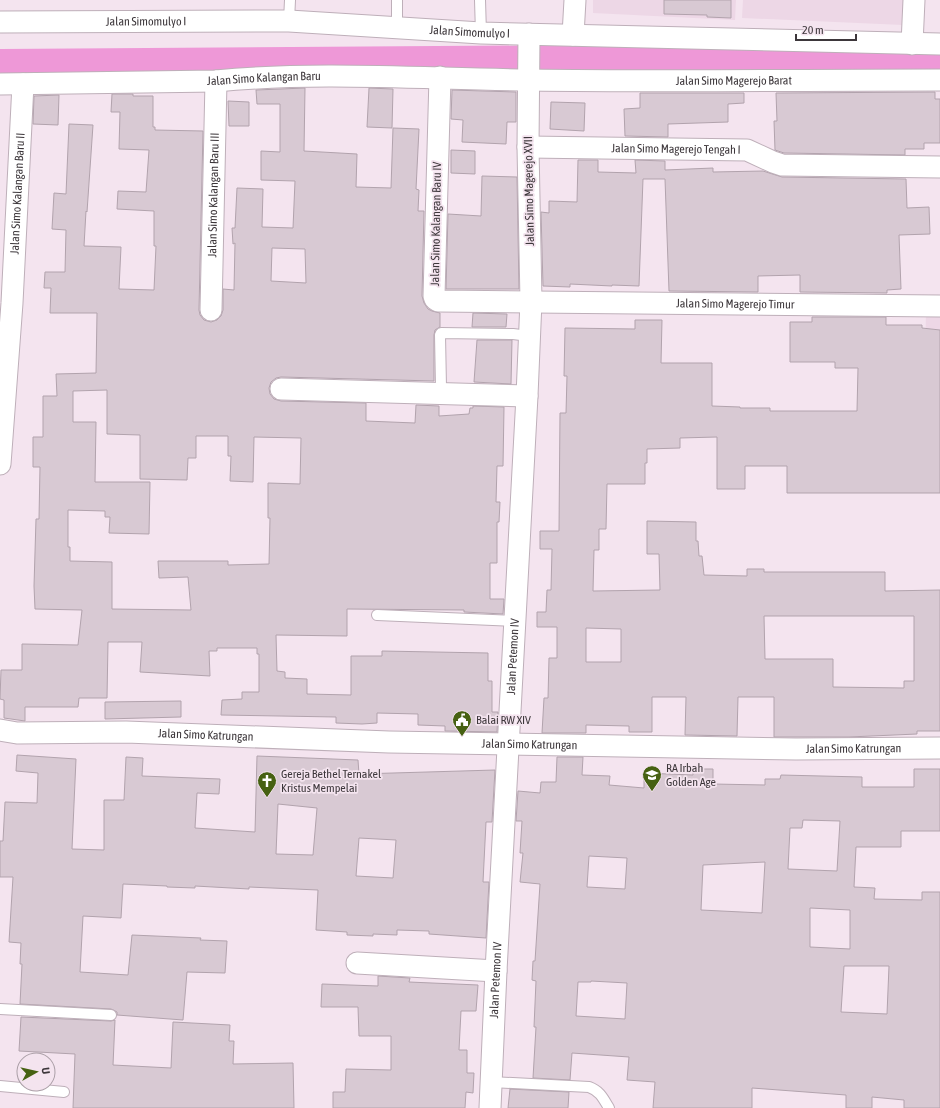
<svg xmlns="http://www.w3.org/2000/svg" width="940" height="1108" font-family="'Asap Condensed',sans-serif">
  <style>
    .built { fill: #edd7e6 }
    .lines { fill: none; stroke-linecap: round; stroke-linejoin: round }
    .river { stroke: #ee98d7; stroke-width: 36 }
    .building { fill: #d8c9d3; stroke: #b2a3ad; fill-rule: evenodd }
    .service-casing { stroke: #beafb9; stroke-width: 12 }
    .minor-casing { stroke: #beafb9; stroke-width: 23 }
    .service { stroke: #fff; stroke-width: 10 }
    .minor { stroke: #fff; stroke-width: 21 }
    .labels { text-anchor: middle; stroke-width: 3.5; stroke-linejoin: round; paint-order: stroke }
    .street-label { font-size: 12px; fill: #3d373b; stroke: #f4e4ef }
    .poi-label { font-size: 12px; fill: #3d373b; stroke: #f4e4ef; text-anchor: start }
  </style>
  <rect width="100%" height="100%" fill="#f4e4ef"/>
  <path class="built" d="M593 0H736L735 20 593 13Z
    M743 0H904L903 25 742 18Z
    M926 310H940V370H925Z"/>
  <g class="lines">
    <path class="river" d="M0 67 753 62 940 66"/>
  </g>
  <path class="building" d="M664 0H731V18L707 17V15L664 14Z
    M305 88 304 151 357 154 356 187 391 188 393 128 419 129 416 189 419 190 418 211H424L422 296 424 303 428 309 432 311 440 313V327L435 330 434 335V381L281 377 276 378 271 382 269 388 270 394 274 399 281 401 366 403V421L415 423 416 405 439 406V416L469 414 470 408H473V406L504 407 503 466H497L496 502H500L499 522H497V563H490V599H504L503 614 464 612V610L347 609V636L276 635 277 671 285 672V678L307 679V694L351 695V656H382V651L488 653V681H492V712H498L497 732 445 731V726L418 725V714L377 713V723L362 724 336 723V717L221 715 222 700 242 699V692H259V654H257V648H217V651H209L210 676 140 672 142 642H108L107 698H79L78 707H25V721L4 718V700L0 699 1 670H22V644L78 645 82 610 35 609 34 586 36 519H39L40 467H33V437H43V396H57L56 374 96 373 97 313H50L51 288H44L45 272H65L66 230 52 229 54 193 66 194 69 124 93 125 87 212 86 211 84 246 121 247 119 289 154 290 156 246H154V211L117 209 118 191 146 192 149 150 119 149 120 112H111L112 94H133V96H153V127H155V130L203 131 199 310 200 315 204 320 211 322 217 320 221 316 223 310V289L234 290 235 243 233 244 232 228H235L237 188 263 189 262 227 293 228 295 181 261 180V151L280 152V104H257L256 90ZM272 248 305 249 306 283 271 281ZM107 390V434L140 435V479L187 480 188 458H196V436H228V456H231L230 481 253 482 254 437 301 438 300 484 268 483V518H270L269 564 228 565V561H158L159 578 188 577 191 610 112 609V562L70 561V547H68V510L105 511V517H110L109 533 149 534 150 482H95L96 422H73V391Z
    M369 88 393 89 392 128 367 127Z
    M452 90 516 92V122H507L506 144 462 142 463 120 451 119Z
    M935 92V99H940V143H924V149H905V155L784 153 775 150 774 121H777L776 93Z
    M640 93H744V103L728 104V122L668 124V137L625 136 624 109 640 108Z
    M59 95 58 125 33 124 34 96Z
    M228 101 249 102V126H229Z
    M551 102 585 103 584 131 550 129Z
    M451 150 475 151V174L451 173Z
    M578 160H598V172L636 173 635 160 665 161V170L713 168V172L763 171 782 177 906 179 907 208 929 207 930 234 899 235 901 289 887 290V293L800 292V275L758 276V292L669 291 665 179H643L639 286 612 285V286L570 284V287L543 286 541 212 549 213V201L577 202Z
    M482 176 517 177 519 289H446L448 214 481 216Z
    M473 313 507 314 506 327H472Z
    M812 317H886V325H922V328L940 330V493H787V466H745V489H717V437L680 438V448L647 449V463H645V484H607L606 529H599V550H594L593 591 660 590 659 554H647V521L696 522V541H698L699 556H702L704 575 747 576V569H764V572H885V591L940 590V731H917V734L849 737H774V697H738L737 736 685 735 686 697H652V732H629V726L586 725V733H542L544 698H548L549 658H557V627H537V612H546L547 590H551L552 549H540V531H559L560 413H566L567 376H564L565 328 635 329V320H662L661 363H712V406L740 407V408H770V411H857L858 368H835V362H790V322H812ZM764 616H914V681H904V688L833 687V659H765ZM586 628 621 629V662H586Z
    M477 340H512L511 384 474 382Z
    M181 701V717L105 719V702Z
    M17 755 76 759 72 849 104 850V800H124L126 757 143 758 142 776 220 779 219 794 197 793 195 828 255 832 257 756 358 760 359 774 495 770 492 822H486L483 882H489L486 938 429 934V931L397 930V935L373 934V936L347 935V932L316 930 318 890 249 887V889L195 886V888L167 887V886L123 884 121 918 83 916 80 972 128 975 132 935 201 938 200 940 227 941 225 973 187 972 183 1020 117 1015V1012L111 1009 20 1004 22 964H20L21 943 9 942 13 877H0V841H3L5 802 37 803 38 773 16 771ZM278 804 317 808 313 855 276 854ZM359 838 396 840 393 878 356 876Z
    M557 757H583L582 775 610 776 609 785 644 788V773L693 775V769H713V784L765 785V779H780L781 775 862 777V787H914V769H940V831H901V847H856L854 887 875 888 874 899 922 900V892H940V1108H904V1100L872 1097V1108H846V1095L752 1088V1108H653L655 1082 627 1080 629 1057 572 1053 570 1080 533 1078 536 1027H534L536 981 532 980 533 961H535L540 884 520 882 523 853H520L522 821H516L518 791 540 793 541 782H556ZM803 820 840 821 837 871 788 869 790 828H802ZM589 856 627 858 625 889 587 887ZM765 862 762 913 701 910 703 865ZM810 908 850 910V949L810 947ZM844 966H889L887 1014 841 1012ZM591 981 627 983 625 1019 576 1016 578 982H591Z
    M378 976 410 978 409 982 478 985 476 1011H461L459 1050H467V1073H474L473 1093 466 1092 465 1108H333V1092H345L346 1069 391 1070V1036H359L358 1007H321L322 984 378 986Z
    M21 1017 111 1021 115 1020 113 1065 171 1068 173 1022 230 1025 229 1041H234L233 1064 293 1063 294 1108H73L75 1054 19 1051Z
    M510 1089 569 1092 568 1108H508Z"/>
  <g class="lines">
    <g class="service-casing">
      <path id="service" d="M480 0 481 33
        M289 21 290 0
        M397 28V0
        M441 387 440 335 441 333 513 334 529 336
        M377 615 515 621
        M0 1009 111 1015
        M491 1082 589 1087C600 1091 603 1098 609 1108
        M0 1086 64 1092"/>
    </g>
    <g class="minor-casing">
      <g id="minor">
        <path id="s1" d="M0 22 289 21 481 33 940 44"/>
        <path d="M573 35 575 0"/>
        <path d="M912 44 914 0"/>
        <path id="s2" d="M440 77 434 296 435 299 438 301 940 306"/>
        <path id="s3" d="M0 84 216 81C320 71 425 79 529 80 666 82 803 80 940 80"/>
        <path id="s4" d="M528 147 747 150 773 162 782 165 940 167"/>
        <path id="s5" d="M211 310 216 81"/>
        <path d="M281 389 527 396"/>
        <path id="s6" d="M0 464 12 303 23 84"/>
        <path id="s7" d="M0 730 17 733 126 732 389 742 796 749 940 748"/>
        <path d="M357 963 496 971"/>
        <path id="s8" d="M490 1108 496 971 527 396 531 301 528 147 529 34"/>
      </g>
    </g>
    <use href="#service" class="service"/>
    <use href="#minor" class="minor"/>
  </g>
  <defs>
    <g id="civic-pin" transform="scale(1)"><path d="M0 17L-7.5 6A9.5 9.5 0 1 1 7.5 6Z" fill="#466112" stroke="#f4e4ef"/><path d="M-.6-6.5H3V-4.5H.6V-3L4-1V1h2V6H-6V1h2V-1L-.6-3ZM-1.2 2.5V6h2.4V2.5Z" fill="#fff"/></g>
    <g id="school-pin" transform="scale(1)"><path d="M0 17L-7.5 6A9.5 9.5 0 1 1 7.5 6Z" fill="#466112" stroke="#f4e4ef"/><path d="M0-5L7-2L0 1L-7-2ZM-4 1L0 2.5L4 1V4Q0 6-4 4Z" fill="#fff"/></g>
    <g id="church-pin" transform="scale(1)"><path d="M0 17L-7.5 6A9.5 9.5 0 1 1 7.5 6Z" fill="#466112" stroke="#f4e4ef"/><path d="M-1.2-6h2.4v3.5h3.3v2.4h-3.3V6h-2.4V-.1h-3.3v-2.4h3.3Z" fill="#fff"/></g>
  </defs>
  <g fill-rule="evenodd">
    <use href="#civic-pin" x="462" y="720"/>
    <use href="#school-pin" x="652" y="775"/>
    <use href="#church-pin" x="267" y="781"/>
  </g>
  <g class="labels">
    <g class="street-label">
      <text dy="4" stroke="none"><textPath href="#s1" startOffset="146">Jalan Simomulyo I</textPath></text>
      <text dy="4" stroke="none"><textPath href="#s1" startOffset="470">Jalan Simomulyo I</textPath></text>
      <text dy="4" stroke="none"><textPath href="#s3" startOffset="264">Jalan Simo Kalangan Baru</textPath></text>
      <text dy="4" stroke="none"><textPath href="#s3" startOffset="734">Jalan Simo Magerejo Barat</textPath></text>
      <text dy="4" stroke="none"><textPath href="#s4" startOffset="148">Jalan Simo Magerejo Tengah I</textPath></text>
      <text transform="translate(529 191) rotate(-91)" y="4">Jalan Simo Magerejo XVII</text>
      <text dy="4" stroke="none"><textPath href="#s6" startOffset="271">Jalan Simo Kalangan Baru II</textPath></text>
      <text dy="4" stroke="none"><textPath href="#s5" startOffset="115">Jalan Simo Kalangan Baru III</textPath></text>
      <text transform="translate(436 224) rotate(-89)" y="4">Jalan Simo Kalangan Baru IV</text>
      <text dy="4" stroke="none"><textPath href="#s2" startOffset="523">Jalan Simo Magerejo Timur</textPath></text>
      <text dy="4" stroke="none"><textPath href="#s8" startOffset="452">Jalan Petemon IV</textPath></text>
      <text dy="4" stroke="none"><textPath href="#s7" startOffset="206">Jalan Simo Katrungan</textPath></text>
      <text dy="4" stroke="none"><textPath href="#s7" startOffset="530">Jalan Simo Katrungan</textPath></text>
      <text dy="4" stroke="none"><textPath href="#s7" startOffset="854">Jalan Simo Katrungan</textPath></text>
      <text dy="4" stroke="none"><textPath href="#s8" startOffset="128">Jalan Petemon IV</textPath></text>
    </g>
    <g class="poi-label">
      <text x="476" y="724">Balai RW XIV</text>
      <text x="666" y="772">RA Irbah<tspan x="666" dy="14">Golden Age</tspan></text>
      <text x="281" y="778">Gereja Bethel Ternakel<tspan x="281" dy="14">Kristus Mempelai</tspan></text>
    </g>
  </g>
  <g transform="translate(36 1072) rotate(82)"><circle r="19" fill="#f4e4ef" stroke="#ab9fa7"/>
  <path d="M0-3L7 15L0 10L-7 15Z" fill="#466112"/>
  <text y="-6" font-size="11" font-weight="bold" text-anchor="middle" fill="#3d373b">U</text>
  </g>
  <path d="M796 34v6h60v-6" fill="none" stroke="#3d373b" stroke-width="2"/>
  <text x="802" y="34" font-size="12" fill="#3d373b" stroke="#f4e4ef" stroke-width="3" paint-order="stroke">20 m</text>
</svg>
